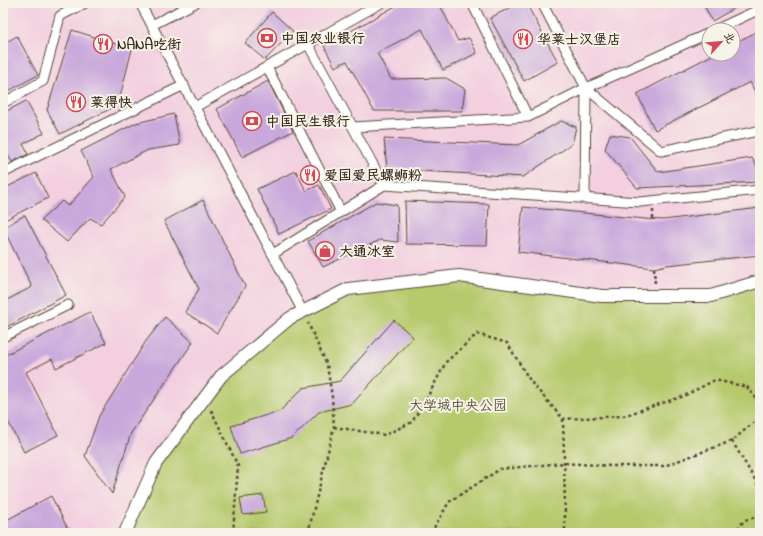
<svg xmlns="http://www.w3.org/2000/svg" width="763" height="536" font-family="'Indie Flower','LXGW WenKai TC',sans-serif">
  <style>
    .built { fill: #f3cfe0; fill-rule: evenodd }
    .green { fill: #b6c96c; stroke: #787a45 }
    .building { fill: #c9a8db }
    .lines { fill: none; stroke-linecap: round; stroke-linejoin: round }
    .pedestrian-casing { stroke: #564739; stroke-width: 11 }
    .minor-casing { stroke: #564739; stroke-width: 14 }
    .path { stroke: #564739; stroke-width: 2.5; stroke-dasharray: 3 3; stroke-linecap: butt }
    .pedestrian { stroke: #fff; stroke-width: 9 }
    .minor { stroke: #fff; stroke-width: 12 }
    .labels { text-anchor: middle; stroke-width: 4; stroke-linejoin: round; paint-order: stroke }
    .poi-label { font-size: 14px; font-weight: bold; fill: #3b2a1e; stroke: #f7f3e8; text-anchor: start }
    .park-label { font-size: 14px; fill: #5a5232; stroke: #f7f3e8 }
  </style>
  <rect width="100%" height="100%" fill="#f7f3e8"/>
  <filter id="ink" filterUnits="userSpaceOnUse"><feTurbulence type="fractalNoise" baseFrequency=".025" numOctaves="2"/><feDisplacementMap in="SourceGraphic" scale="8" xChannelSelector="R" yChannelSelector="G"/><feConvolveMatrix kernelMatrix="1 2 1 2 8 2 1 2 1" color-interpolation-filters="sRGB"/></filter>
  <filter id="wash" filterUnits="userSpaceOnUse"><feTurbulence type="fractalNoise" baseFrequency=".012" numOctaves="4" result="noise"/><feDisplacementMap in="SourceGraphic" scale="16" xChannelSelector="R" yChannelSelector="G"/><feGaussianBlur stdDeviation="0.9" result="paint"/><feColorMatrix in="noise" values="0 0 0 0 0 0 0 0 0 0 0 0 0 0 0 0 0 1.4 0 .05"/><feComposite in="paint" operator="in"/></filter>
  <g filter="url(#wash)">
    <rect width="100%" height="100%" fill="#eee9d1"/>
    <path class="built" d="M3 3H760V272L711 296 125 533H3ZM709 30H733V54H709Z"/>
    <path class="green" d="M459 276 602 296H711L760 285V533H125L156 463 221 376 290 318 348 289Z"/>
    <g id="blocks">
      <path class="building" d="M401 3H439L458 41 469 38 477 53 443 70 422 29 377 53 391 79 446 78 465 89 462 111H374L347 61 335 67 324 46Z
        M519 3H526L558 62 524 81 490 18Z
        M703 3H744L712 21Z
        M272 12 293 31 265 60 245 43Z
        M72 30 132 49 118 105 60 134 47 110Z
        M760 30V102L750 82 655 130 637 94 714 54H733V44Z
        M17 36 38 75 3 94V44Z
        M268 81 293 131 242 157 217 109Z
        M26 101 44 133 23 144 28 154 12 162 6 152 3 153V113Z
        M174 114 180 145 148 150 111 169 125 197 101 224 90 218 67 242 41 220 62 201 68 206 94 177 81 151 136 123Z
        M561 121 576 127 572 144 523 177 387 169 384 139 518 145Z
        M610 134 630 137 658 172 752 158 760 171V182L637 188 605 149Z
        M296 171 306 191 319 185 331 209 279 234 257 189Z
        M36 173 48 198 3 221V189Z
        M203 200 245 286 217 333 185 312 199 289 164 221Z
        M405 201 489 204 487 245 406 244Z
        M376 202 397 205 398 242 380 240 323 267 308 241Z
        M523 207 645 219 663 220 760 208V255L667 265 654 268 518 252Z
        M25 215 66 295 3 329V302L32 287 3 228Z
        M90 312 106 343 56 368 52 359 26 372 58 435 24 452 3 412V356Z
        M165 317 193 342 131 433 112 494 85 456 99 416 146 341Z
        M394 320 413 337 352 404 319 412 292 438 240 454 231 426 280 411 303 388 340 381Z
        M263 495 266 512 243 515 240 498Z
        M51 496 70 533H3V522Z"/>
    </g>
  </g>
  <g filter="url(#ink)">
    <use href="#blocks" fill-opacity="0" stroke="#564739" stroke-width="1"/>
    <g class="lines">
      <g class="pedestrian-casing">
        <path id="pedestrian" d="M140 3 303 312
          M381 3 308 44 384 185
          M472 3 528 117
          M542 3 586 88 661 151 758 131 760 135
          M152 25 195 3
          M715 30 760 9
          M267 67 341 212
          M3 103 43 81 60 16 85 3
          M195 107 308 44
          M353 127 528 117 586 88 645 62 709 33
          M3 173 184 85
          M585 199 586 88
          M273 254 384 185 640 202 760 190
          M3 337 68 305"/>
      </g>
      <g class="minor-casing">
        <path id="minor" d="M125 533 156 463 221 376 290 318 348 289 459 276 602 296H711L760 281"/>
      </g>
      <path class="path" d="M653 210V220
        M654 268 655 284
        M211 410 238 466 233 533
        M563 419C564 457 565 495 565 533
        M334 427 385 435 412 422 429 394 446 362 477 334 507 343 531 382 563 419 623 416 684 396 715 380 747 387 760 403
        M732 441 760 488
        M308 533 334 427 332 397 327 365 308 323
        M431 533 449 502 500 469 564 463 611 466H664L732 441 760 417
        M733 533 745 520 759 516
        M755 533 760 515"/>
      <use href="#pedestrian" class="pedestrian"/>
      <use href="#minor" class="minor"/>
    </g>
  </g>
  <defs>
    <g id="bank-ring" transform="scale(1)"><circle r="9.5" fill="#f7f3e8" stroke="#d1495b" stroke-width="1.5"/><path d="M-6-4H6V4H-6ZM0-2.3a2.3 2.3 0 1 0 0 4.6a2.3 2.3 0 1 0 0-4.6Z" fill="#d1495b"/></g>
    <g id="restaurant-ring" transform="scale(1)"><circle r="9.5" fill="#f7f3e8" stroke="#d1495b" stroke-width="1.5"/><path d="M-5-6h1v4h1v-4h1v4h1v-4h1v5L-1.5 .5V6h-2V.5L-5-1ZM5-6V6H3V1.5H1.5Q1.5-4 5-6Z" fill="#d1495b"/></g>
    <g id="shop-ring" transform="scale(1)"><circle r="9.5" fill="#f7f3e8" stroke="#d1495b" stroke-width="1.5"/><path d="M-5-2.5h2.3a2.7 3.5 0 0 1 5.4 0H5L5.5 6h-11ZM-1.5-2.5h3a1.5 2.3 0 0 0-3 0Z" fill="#d1495b"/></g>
  </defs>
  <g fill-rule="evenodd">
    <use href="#bank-ring" x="267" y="38"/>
    <use href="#restaurant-ring" x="523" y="39"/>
    <use href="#restaurant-ring" x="103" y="44"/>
    <use href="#restaurant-ring" x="76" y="102"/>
    <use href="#bank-ring" x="252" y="121"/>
    <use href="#restaurant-ring" x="310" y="175"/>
    <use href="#shop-ring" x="325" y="251"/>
  </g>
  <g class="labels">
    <g class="poi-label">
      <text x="281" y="43">中国农业银行</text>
      <text x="537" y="44">华莱士汉堡店</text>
      <text x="117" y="49">NANA吃街</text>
      <text x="90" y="107">莱得快</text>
      <text x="266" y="126">中国民生银行</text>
      <text x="324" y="180">爱国爱民螺蛳粉</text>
      <text x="339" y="256">大通冰室</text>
    </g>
    <g class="park-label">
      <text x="458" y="410">大学城中央公园</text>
    </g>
  </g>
  <rect width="763" height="536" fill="none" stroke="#f7f3e8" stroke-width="16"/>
  <g transform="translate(721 42) rotate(63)"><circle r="19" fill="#f7f3e8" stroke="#aca397"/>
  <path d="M0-3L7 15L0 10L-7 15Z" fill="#d1495b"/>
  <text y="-6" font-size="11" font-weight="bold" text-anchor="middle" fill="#3b2a1e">北</text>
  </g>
</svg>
